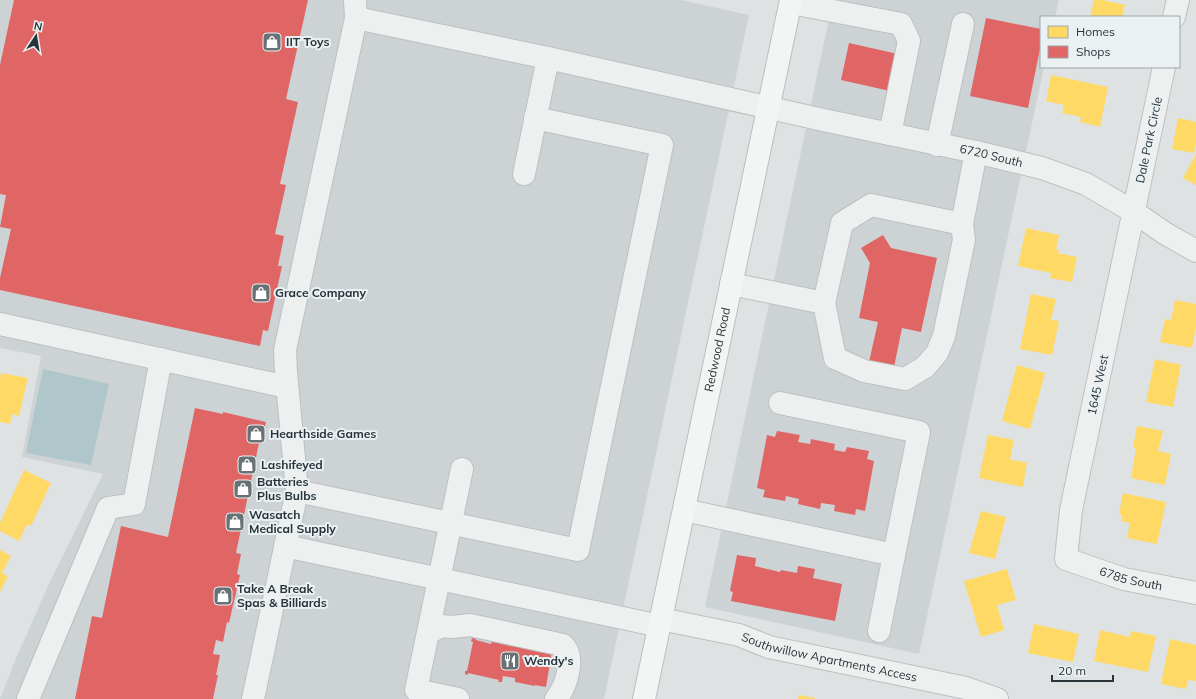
<svg xmlns="http://www.w3.org/2000/svg" width="1196" height="699" font-family="Mulish,sans-serif">
  <style>
    .built { fill: #cdd2d5 }
    .water { fill: #afc7cb }
    .homes { fill: #ffd966 }
    .shops { fill: #e06666 }
    .lines { fill: none; stroke-linecap: round; stroke-linejoin: round }
    .minor-casing { stroke: #bdc0c1; stroke-width: 24 }
    .major-casing { stroke: #bbbfc0; stroke-width: 24 }
    .minor { stroke: #eef0f0; stroke-width: 22 }
    .major { stroke: #f3f4f4; stroke-width: 22 }
    .labels { text-anchor: middle; stroke-width: 4; stroke-linejoin: round; paint-order: stroke }
    .poi-label { font-size: 12px; font-weight: bold; fill: #283439; stroke: #ebf1f3; text-anchor: start }
    .street-label { font-size: 12px; fill: #283439; stroke: #ebf1f3 }
  </style>
  <rect width="100%" height="100%" fill="#dfe2e3"/>
  <path class="built" d="M0 0H681L749 15 604 699H0L17 656 49 584 103 474 22 457 41 356 0 348Z
    M833 0H1059L1055 17H1041V67H1044L919 654 705 607Z"/>
  <path class="water" d="M43 369 109 384 91 465 26 453Z"/>
  <path class="homes" d="M1094 0H1103L1125 5 1122 17H1090Z
    M1051 75 1108 87 1100 127 1080 122 1081 117 1062 113 1064 105 1046 101Z
    M1178 118 1196 122V143L1194 153 1172 149Z
    M1196 154V185L1183 178Z
    M1026 228 1059 235 1056 249 1059 250 1058 253 1077 257 1072 282 1050 278 1051 273 1018 266Z
    M1031 294 1056 299 1051 320 1059 321 1052 355 1020 349Z
    M1175 300 1196 304V327L1192 348 1160 342 1165 319 1171 320Z
    M1155 359 1181 365 1173 407 1146 402Z
    M1017 365 1045 373 1030 429 1002 421Z
    M1 373 28 378 19 416 12 414 10 424 0 422V379Z
    M1137 426 1163 431 1158 451 1171 454 1165 485 1131 478 1136 448H1133Z
    M988 435 1014 440 1010 459 1027 463 1023 487 979 478Z
    M24 470 51 483 31 526 27 524 19 541 0 531V523Z
    M1123 493 1166 502 1157 544 1127 538 1130 523 1121 521 1122 515 1119 514Z
    M981 511 1006 517 995 559 969 553Z
    M0 550 11 556 2 573 8 576 0 592Z
    M1007 569 1016 600 997 605 1004 630 981 637 964 581Z
    M1034 624 1079 634 1073 662 1028 653Z
    M1100 630 1130 637 1131 631 1156 636 1148 672 1094 661Z
    M1170 639 1196 645V681L1188 680 1186 689 1161 684Z
    M799 695 815 698V699H798Z"/>
  <path class="shops" d="M14 0H308L286 99 298 102 280 184 286 185 275 234 284 236 278 266H282L268 331 263 330 260 346 0 290V278L11 229 0 227 6 195 0 194V65Z
    M986 18 1041 29V44L1028 108 970 96Z
    M849 43 898 54 890 91 841 80Z
    M883 235 891 248 937 258 921 332 902 328 894 367 869 362 878 322 859 318 870 263 861 248Z
    M195 408 223 414V412L266 422 261 444 259 443 236 553 241 554 237 574 240 575 229 623 227 622 223 642 216 640 213 654 220 655 216 675H218L213 699H75L92 616 102 618 121 526 168 537Z
    M777 431 800 435 798 442 810 444 811 439 835 444 834 450 845 452 847 447 869 451 867 459 874 461 865 511 856 509 855 515 834 511 835 505 821 503 820 509 798 504 799 499 786 496 785 501 763 497 765 490 757 488 767 435 775 437Z
    M737 555 756 558 755 566 780 572 781 570 797 573 798 566 815 569 813 578 842 584 835 621 731 601 733 592 730 591Z
    M472 638 476 639V640L491 644 493 639 552 651 546 687 535 685V686L515 682V678L503 676 502 682H498L499 680 468 673V675L465 674V671H467L473 642 471 641Z"/>
  <g class="lines">
    <g class="minor-casing">
      <g id="minor">
        <path d="M791 3 901 24 909 41 890 134"/>
        <path d="M1174 17 1178 0"/>
        <path id="s1" d="M356 18 548 58 828 121 976 152 1042 168 1086 184 1134 212 1166 234 1196 251"/>
        <path id="s2" d="M1164 67 1071 510 1066 559 1124 579 1196 593"/>
        <path d="M937 145 963 24"/>
        <path d="M524 174 548 58"/>
        <path d="M731 284 824 303 835 358 864 371 905 379 925 367 937 353 944 336 964 240 962 224 976 152"/>
        <path d="M824 303 842 223 871 205 962 224"/>
        <path d="M0 324 287 387"/>
        <path d="M780 403 919 432 894 555"/>
        <path d="M297 491 578 550 662 145 535 118"/>
        <path d="M684 510 894 555 879 631"/>
        <path d="M285 546 660 626"/>
        <path id="s3" d="M661 619 739 635 769 647 966 688 997 699"/>
        <path d="M428 633 442 626 452 627 470 625 563 645C576 657 566 687 556 699"/>
        <path d="M28 699 108 508 134 504 161 359"/>
        <path d="M253 699 297 491 286 372 285 350 356 18 355 0"/>
        <path d="M458 699 416 690 462 469"/>
      </g>
    </g>
    <g class="major-casing">
      <g id="major">
        <path id="s4" d="M644 699 791 0"/>
      </g>
    </g>
    <use href="#minor" class="minor"/>
    <use href="#major" class="major"/>
  </g>
  <defs>
    <g id="shop-square" transform="scale(1)"><rect x="-9" y="-9" width="18" height="18" rx="4" fill="#687174" stroke="#ebf1f3"/><path d="M-5-2.5h2.3a2.7 3.5 0 0 1 5.4 0H5L5.5 6h-11ZM-1.5-2.5h3a1.5 2.3 0 0 0-3 0Z" fill="#fff"/></g>
    <g id="restaurant-square" transform="scale(1)"><rect x="-9" y="-9" width="18" height="18" rx="4" fill="#687174" stroke="#ebf1f3"/><path d="M-5-6h1v4h1v-4h1v4h1v-4h1v5L-1.5 .5V6h-2V.5L-5-1ZM5-6V6H3V1.5H1.5Q1.5-4 5-6Z" fill="#fff"/></g>
  </defs>
  <g fill-rule="evenodd">
    <use href="#shop-square" x="272" y="42"/>
    <use href="#shop-square" x="261" y="293"/>
    <use href="#shop-square" x="256" y="434"/>
    <use href="#shop-square" x="247" y="465"/>
    <use href="#shop-square" x="243" y="489"/>
    <use href="#shop-square" x="235" y="522"/>
    <use href="#shop-square" x="223" y="596"/>
    <use href="#restaurant-square" x="510" y="661"/>
  </g>
  <g class="labels">
    <g class="poi-label">
      <text x="286" y="46">IIT Toys</text>
      <text x="275" y="297">Grace Company</text>
      <text x="270" y="438">Hearthside Games</text>
      <text x="261" y="469">Lashifeyed</text>
      <text x="257" y="486">Batteries<tspan x="257" dy="14">Plus Bulbs</tspan></text>
      <text x="249" y="519">Wasatch<tspan x="249" dy="14">Medical Supply</tspan></text>
      <text x="237" y="593">Take A Break<tspan x="237" dy="14">Spas &amp; Billiards</tspan></text>
      <text x="524" y="665">Wendy's</text>
    </g>
    <g class="street-label">
      <text transform="translate(1149 140) rotate(-78)" y="4">Dale Park Circle</text>
      <text dy="4" stroke="none"><textPath href="#s1" startOffset="650">6720 South</textPath></text>
      <text dy="4" stroke="none"><textPath href="#s4" startOffset="357">Redwood Road</textPath></text>
      <text transform="translate(1098 385) rotate(-78)" y="4">1645 West</text>
      <text dy="4" stroke="none"><textPath href="#s2" startOffset="570">6785 South</textPath></text>
      <text dy="4" stroke="none"><textPath href="#s3" startOffset="173">Southwillow Apartments Access</textPath></text>
    </g>
  </g>
  <rect x="1040" y="16" width="140" height="52" fill="#ebf1f3" stroke="#9da5a9"/>
  <rect x="1048" y="26" width="20" height="12" fill="#ffd966" stroke="#9da5a9"/>
  <text x="1076" y="36" font-size="12" fill="#283439">Homes</text>
  <rect x="1048" y="46" width="20" height="12" fill="#e06666" stroke="#9da5a9"/>
  <text x="1076" y="56" font-size="12" fill="#283439">Shops</text>
  <g transform="translate(36 36) rotate(12)" stroke="#ebf1f3" stroke-width="3" paint-order="stroke">
  <path d="M0-3L7 15L0 10L-7 15Z" fill="#283439"/>
  <text y="-6" font-size="11" font-weight="bold" text-anchor="middle" fill="#283439">N</text>
  </g>
  <path d="M1052 675v6h61v-6" fill="none" stroke="#283439" stroke-width="2"/>
  <text x="1058" y="675" font-size="12" fill="#283439" stroke="#ebf1f3" stroke-width="3" paint-order="stroke">20 m</text>
</svg>
